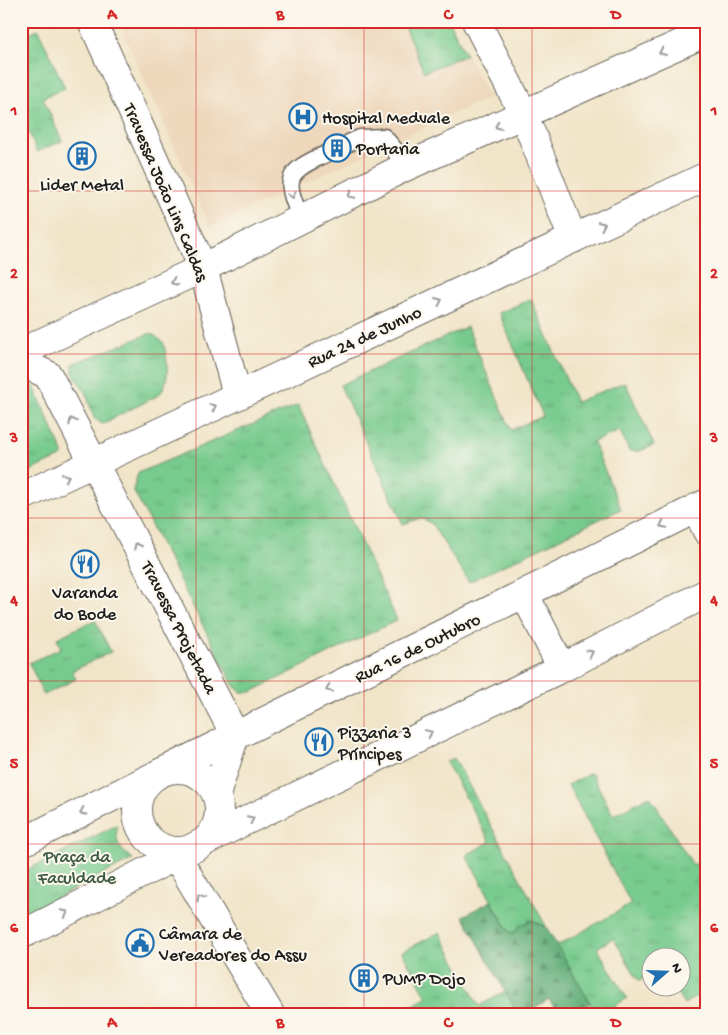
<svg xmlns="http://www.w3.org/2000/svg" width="728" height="1035" font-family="'Gochi Hand',sans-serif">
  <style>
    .built { fill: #eed7bb }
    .grass { fill: url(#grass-tufts); stroke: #4a7455 }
    .forest { fill: url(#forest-firs); stroke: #3f664a }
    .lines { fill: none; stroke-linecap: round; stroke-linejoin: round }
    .lane-casing { stroke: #676259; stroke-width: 19 }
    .street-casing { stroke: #676259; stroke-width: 30 }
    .secondary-casing { stroke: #676259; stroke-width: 30 }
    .lane { stroke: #fff; stroke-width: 16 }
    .street { stroke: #fff; stroke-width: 28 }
    .secondary { stroke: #fff; stroke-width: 28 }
    .oneway { stroke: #999 }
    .grid { fill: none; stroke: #d62828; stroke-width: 1; stroke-opacity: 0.55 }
    .labels { text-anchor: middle; stroke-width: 4; stroke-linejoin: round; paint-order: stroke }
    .poi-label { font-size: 18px; fill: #1c1c1c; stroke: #fbf7ec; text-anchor: start }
    .street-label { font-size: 18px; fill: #1c1c1c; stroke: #fbf7ec }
    .park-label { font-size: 18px; fill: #3c5944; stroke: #fbf7ec }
    .neatline { fill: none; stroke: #d62828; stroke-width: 2 }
    .grid-label { font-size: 16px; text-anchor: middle; font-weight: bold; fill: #d62828 }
  </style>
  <defs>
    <pattern id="grass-tufts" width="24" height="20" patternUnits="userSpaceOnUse" patternTransform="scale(1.25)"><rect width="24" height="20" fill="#78cb8e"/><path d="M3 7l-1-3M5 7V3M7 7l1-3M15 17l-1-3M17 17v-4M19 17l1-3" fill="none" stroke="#67ae7a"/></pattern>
    <pattern id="forest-firs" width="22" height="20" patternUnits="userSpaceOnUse" patternTransform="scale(1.25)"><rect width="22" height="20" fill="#62af79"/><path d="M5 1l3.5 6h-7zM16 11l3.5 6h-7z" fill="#508e62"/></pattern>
  </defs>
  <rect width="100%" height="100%" fill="#fbf7ec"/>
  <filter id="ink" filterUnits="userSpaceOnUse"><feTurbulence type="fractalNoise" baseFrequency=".02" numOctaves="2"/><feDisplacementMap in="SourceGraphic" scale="10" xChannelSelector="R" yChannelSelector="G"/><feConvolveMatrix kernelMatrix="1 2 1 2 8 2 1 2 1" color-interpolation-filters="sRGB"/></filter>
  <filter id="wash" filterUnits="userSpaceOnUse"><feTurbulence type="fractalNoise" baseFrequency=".0096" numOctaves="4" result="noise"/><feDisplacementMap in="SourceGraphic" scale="20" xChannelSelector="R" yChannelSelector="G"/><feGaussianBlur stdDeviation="1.12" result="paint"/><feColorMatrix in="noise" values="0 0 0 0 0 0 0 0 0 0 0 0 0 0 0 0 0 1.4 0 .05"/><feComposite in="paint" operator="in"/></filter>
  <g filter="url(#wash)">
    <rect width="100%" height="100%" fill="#f1e5c9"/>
    <path class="built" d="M118 21H449L489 97 210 227Z"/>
    <path class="grass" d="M402 21H449L466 55 424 72Z
      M38 29 65 88 43 98 62 141 37 152 21 114V36Z
      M531 299 576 402 625 382 654 445 640 451H629L620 431 593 442 621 509 469 582 431 523 421 518 403 524 340 385 467 327 511 430 543 416 499 313Z
      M151 333 163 342C168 360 171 380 159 395L102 424 94 418 86 393 73 374V364Z
      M26 380 32 382 63 453 61 457 21 475V382Z
      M298 405 397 620 251 692H241L234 686 133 490 138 473Z
      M95 620 111 652 72 671 76 679 44 695 29 663 61 648 57 638Z
      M454 758 547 928 531 920 514 933 509 932 466 855 490 842 446 762Z
      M591 773 613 815 650 796 693 865 707 858V990L684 1004 674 988H680V958H650V975L639 981 613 938 597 948 627 998 602 1014H596L557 946 631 904 568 785Z
      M117 825C115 841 119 850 133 859L21 916V873Z
      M440 932 479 1006 506 991 516 1009 507 1014H397L427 997 402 952Z"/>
    <path class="forest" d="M491 901 509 932 514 933 520 925 531 920 547 928 590 1003 574 1014H558L549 999 524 1014H518L463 916Z"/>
  </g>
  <g filter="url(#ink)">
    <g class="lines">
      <g class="lane-casing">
        <path id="lane" d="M349 143 360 138 384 137 395 150 403 168
          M301 220C285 179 283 173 326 154"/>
      </g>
      <g class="street-casing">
        <path id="street" d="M92 21 203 268 237 395
          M476 21 524 115 573 239
          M21 352 203 268 403 168 707 32
          M21 362 48 375 235 735 216 795
          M21 497 707 176
          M137 810a41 41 0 1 1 82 0a41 41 0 1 1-82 0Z
          M177 857 270 1014"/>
      </g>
      <g class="secondary-casing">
        <path id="secondary" d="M696 508 707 531
          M525 595 562 668
          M21 843C249 727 479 617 707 503
          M21 935 239 824 562 668 707 593"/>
      </g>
      <use href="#lane" class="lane"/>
      <use href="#street" class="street"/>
      <use href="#secondary" class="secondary"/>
    </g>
    <defs><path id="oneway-chevron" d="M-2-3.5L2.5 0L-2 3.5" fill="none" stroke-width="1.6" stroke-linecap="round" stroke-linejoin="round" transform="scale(1.25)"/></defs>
    <g class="oneway">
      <use href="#oneway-chevron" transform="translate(662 52) rotate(156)"/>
      <use href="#oneway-chevron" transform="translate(498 126) rotate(156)"/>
      <use href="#oneway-chevron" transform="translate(292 195) rotate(74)"/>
      <use href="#oneway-chevron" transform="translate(351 195) rotate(153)"/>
      <use href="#oneway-chevron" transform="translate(602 225) rotate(-25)"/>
      <use href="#oneway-chevron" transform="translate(174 282) rotate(155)"/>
      <use href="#oneway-chevron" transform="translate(439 301) rotate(-25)"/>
      <use href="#oneway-chevron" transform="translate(213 407) rotate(-26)"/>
      <use href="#oneway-chevron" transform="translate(72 421) rotate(-118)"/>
      <use href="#oneway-chevron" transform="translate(66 477) rotate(-25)"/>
      <use href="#oneway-chevron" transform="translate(663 525) rotate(153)"/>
      <use href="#oneway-chevron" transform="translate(137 546) rotate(-117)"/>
      <use href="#oneway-chevron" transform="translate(590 653) rotate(-27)"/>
      <use href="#oneway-chevron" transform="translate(329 689) rotate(154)"/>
      <use href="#oneway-chevron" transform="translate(429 733) rotate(-26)"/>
      <use href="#oneway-chevron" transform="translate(83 812) rotate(153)"/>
      <use href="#oneway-chevron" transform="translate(251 819) rotate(-26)"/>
      <use href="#oneway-chevron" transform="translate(200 897) rotate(-121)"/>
      <use href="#oneway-chevron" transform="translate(65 913) rotate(-27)"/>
    </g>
  </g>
  <path class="grid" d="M196 21V1014M364 21V1014M532 21V1014M21 191H707M21 354H707M21 518H707M21 681H707M21 844H707"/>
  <defs>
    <g id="hospital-ring" transform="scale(1.4375)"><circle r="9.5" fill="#fbf7ec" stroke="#1f6fb2" stroke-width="1.5"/><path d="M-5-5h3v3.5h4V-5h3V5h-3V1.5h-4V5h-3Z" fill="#1f6fb2"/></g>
    <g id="building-ring" transform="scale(1.4375)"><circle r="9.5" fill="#fbf7ec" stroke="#1f6fb2" stroke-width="1.5"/><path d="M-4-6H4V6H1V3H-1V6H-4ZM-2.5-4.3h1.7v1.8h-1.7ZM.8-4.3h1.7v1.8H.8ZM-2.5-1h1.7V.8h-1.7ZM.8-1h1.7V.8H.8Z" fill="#1f6fb2"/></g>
    <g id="restaurant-ring" transform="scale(1.4375)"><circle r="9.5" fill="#fbf7ec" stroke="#1f6fb2" stroke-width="1.5"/><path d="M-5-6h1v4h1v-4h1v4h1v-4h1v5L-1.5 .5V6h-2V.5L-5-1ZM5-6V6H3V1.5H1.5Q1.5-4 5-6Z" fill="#1f6fb2"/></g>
    <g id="civic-ring" transform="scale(1.4375)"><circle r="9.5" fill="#fbf7ec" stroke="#1f6fb2" stroke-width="1.5"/><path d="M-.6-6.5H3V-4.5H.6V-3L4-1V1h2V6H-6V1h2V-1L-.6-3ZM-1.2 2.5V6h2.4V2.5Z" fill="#1f6fb2"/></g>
  </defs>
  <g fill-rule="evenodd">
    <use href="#hospital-ring" x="303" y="117"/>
    <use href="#building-ring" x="337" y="148"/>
    <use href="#building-ring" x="82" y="156"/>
    <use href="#restaurant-ring" x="85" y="564"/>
    <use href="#restaurant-ring" x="319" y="742"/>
    <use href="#civic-ring" x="140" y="943"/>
    <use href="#building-ring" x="364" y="978"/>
  </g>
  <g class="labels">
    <g class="poi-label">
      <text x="322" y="123">Hospital Medvale</text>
      <text x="356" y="154">Portaria</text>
      <text x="82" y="190" text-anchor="middle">Lider Metal</text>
      <text x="85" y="598" text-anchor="middle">Varanda<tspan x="85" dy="21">do Bode</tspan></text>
      <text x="338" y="738">Pizzaria 3<tspan x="338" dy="21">Príncipes</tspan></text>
      <text x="159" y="939">Câmara de<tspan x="159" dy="21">Vereadores do Assu</tspan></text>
      <text x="383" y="984">PUMP Dojo</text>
    </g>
    <g class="street-label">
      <text transform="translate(167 192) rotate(67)" y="6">Travessa João Lins Caldas</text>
      <text transform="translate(364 336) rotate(-25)" y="6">Rua 24 de Junho</text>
      <text transform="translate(180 627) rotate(63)" y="6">Travessa Projetada</text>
      <text transform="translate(417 647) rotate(-26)" y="6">Rua 16 de Outubro</text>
    </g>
    <g class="park-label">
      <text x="77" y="862">Praça da<tspan x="77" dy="21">Faculdade</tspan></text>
    </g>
  </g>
  <rect width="728" height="1035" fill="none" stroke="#fbf7ec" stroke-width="55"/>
  <g transform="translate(666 972) rotate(70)"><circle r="24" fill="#fbf7ec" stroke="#a29f99"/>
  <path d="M0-4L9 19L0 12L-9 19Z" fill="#1f6fb2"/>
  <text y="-8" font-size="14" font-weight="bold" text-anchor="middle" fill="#1c1c1c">N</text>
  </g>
  <rect x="28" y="28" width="672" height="980" class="neatline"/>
  <g class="grid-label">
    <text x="112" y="19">A</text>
    <text x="280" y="19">B</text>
    <text x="448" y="19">C</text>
    <text x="616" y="19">D</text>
    <text x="14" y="115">1</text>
    <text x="714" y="115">1</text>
    <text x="14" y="278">2</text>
    <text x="714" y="278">2</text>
    <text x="14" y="442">3</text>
    <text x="714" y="442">3</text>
    <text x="14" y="605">4</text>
    <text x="714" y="605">4</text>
    <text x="14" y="768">5</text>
    <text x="714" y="768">5</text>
    <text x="14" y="932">6</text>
    <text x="714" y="932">6</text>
    <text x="112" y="1027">A</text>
    <text x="280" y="1027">B</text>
    <text x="448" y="1027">C</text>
    <text x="616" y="1027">D</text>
  </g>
</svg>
